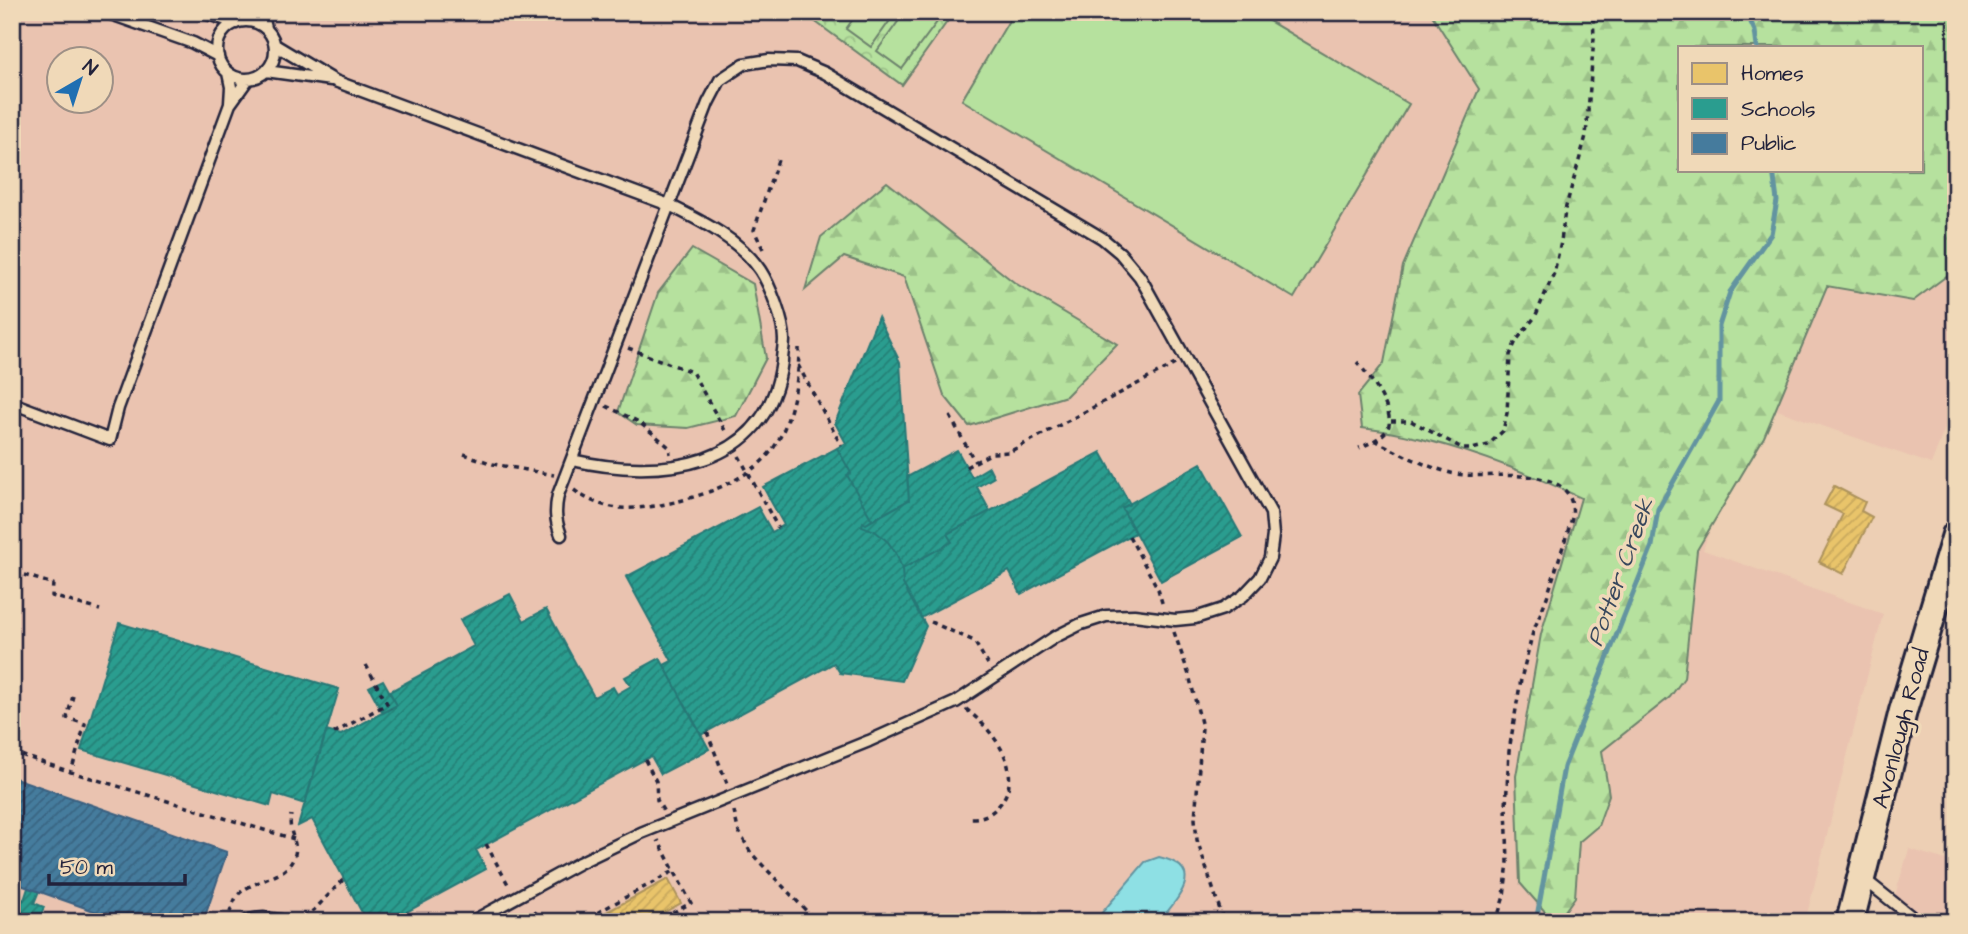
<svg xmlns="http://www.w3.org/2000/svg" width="1968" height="934" font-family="'Architects Daughter',sans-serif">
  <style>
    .built { fill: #eac3b0; fill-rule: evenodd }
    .forest { fill: url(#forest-firs); stroke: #6c826c; stroke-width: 2; fill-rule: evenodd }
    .park { fill: url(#park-crowns); stroke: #6c826c; stroke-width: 2 }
    .pitch { fill: #b6e19e; stroke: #6c826c; stroke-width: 2 }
    .water { fill: #8ee0e4; stroke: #6394a0; stroke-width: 2 }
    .homes { fill: url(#homes-hatch); stroke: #ad935c; stroke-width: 2 }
    .schools { fill: url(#schools-hatch); stroke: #287876; stroke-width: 2 }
    .public { fill: url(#public-hatch); stroke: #3a6080; stroke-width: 2 }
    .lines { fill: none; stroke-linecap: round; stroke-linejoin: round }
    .stream { stroke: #6394a0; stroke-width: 5 }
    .lane-casing { stroke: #22223b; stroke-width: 15 }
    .secondary-casing { stroke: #22223b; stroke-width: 32 }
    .path { stroke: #22223b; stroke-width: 3.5; stroke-dasharray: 5 5; stroke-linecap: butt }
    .lane { stroke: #f0d9b8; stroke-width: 10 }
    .secondary { stroke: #f0d9b8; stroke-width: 26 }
    .labels { text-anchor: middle; stroke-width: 7; stroke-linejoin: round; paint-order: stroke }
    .street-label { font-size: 23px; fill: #22223b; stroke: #f0d9b8 }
    .water-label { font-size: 24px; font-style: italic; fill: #38485d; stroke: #f0d9b8 }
  </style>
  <defs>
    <pattern id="forest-firs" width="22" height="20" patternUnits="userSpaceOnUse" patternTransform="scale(1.75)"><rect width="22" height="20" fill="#b6e19e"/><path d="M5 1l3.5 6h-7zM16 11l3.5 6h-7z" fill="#9cc189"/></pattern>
    <pattern id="park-crowns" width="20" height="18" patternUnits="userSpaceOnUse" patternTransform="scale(1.75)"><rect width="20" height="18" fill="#b6e19e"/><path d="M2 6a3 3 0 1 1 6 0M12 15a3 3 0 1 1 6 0" fill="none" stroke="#9cc189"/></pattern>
    <pattern id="homes-hatch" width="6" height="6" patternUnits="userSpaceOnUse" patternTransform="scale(1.75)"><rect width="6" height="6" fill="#e9c46a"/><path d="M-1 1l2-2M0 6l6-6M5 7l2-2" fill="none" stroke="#c8a85d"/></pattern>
    <pattern id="schools-hatch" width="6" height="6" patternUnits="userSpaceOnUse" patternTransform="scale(1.75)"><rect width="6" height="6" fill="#2a9d8f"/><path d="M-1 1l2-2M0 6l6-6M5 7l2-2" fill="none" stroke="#248076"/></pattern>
    <pattern id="public-hatch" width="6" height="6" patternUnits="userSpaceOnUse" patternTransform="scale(1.75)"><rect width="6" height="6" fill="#457b9d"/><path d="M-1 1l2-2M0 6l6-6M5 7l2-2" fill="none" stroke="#396481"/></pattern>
  </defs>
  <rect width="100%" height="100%" fill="#edcfb4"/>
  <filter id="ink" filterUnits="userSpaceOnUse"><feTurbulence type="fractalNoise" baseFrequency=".0143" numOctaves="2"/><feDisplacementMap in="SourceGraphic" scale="14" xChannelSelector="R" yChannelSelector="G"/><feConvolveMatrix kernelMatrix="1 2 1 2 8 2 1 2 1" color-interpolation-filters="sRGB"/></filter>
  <g filter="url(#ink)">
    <path class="built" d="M12 12H1956V400L1931 464 1754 402 1703 550 1883 614 1805 922H12ZM1679 47H1921V170H1679ZM60 60H102V102H60Z
      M1909 849 1956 863V922H1887Z"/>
    <path class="forest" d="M1430 12H1956V269L1913 301 1827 286 1764 437 1697 550 1684 678 1670 697 1602 751 1609 795 1598 826 1579 842 1575 897 1557 922H1554L1520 883 1516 776 1541 634 1581 498C1512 465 1438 437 1362 428L1358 395 1384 363 1403 266 1479 89ZM1679 47H1921V170H1679Z
      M887 182 1015 283 1117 344 1066 396 969 426 944 395 904 277 844 257 805 290 821 237Z
      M692 249 753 284 766 358 736 416 688 428 637 425 618 412 658 293Z"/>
    <path class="park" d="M802 12H954L902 85Z"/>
    <path class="pitch" d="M858 12H896L871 47 846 29Z
      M905 12H932L940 18 902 69 877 51Z
      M1014 12H1254L1409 104 1294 298 962 100Z"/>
    <path class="water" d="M1159 857C1208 868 1178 898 1159 922H1094L1145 862Z"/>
    <path class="homes" d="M1834 486 1865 502 1861 511 1872 517 1843 574 1819 562 1843 514 1824 505Z
      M668 879 681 903 647 922H588Z"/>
    <path class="schools" d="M878 317 900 362 909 500 872 520 847 475 851 473 837 448 846 443 835 423Z
      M837 448 851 473 847 475 872 520 866 524 863 522 862 526 875 531 888 542 897 555 902 569 903 584 926 626 902 681 840 673 834 663 701 735 664 665 672 661 626 577 758 507 772 532 784 525 763 487Z
      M957 450 972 477 989 467 994 477 977 487 990 511 947 534 952 542 902 569 897 555 888 542 875 531 862 526 863 522 866 524 909 500 907 477Z
      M1101 452 1130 504 1122 508 1135 533 1021 594 1009 571 921 618 903 584 902 569 952 542 947 534Z
      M1201 463 1242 537 1161 581 1122 508Z
      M510 594 524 621 546 609 594 697 613 687 617 694 631 686 625 677 660 658 709 749 661 774 651 756 476 850 486 869 388 922H367L312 819 298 826 326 731 341 735 397 705 389 692 474 646 460 620Z
      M119 623 339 689 305 804 273 794 270 806 81 750Z
      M383 680 397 705 383 713 369 687Z
      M28 888 39 891 34 903 44 907 38 922H12V896L24 900Z"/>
    <path class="public" d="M12 777 227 852 203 922H125L12 882Z"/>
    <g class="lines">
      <path class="stream" d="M1746 12 1755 31 1757 47
        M1536 922 1564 767 1652 546 1658 509 1719 401V326L1730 292 1771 234 1777 201 1773 170"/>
      <g class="lane-casing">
        <path id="lane" d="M105 12 193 43 218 56
          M202 12 236 23
          M262 12 266 28
          M217 50a29 29 0 1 1 58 0a29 29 0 1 1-58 0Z
          M275 45 335 81 669 205C701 221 739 239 760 270 770 285 784 321 784 340 784 347 782 354 782 361 768 470 659 480 572 460
          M266 71 331 80
          M228 73 231 87 230 103
          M12 403 110 440 118 408 230 104 248 79
          M1864 879 1918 922
          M245 922C260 915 275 919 291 922
          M471 922 579 863 641 833 869 741 956 702 1055 637 1081 624 1106 616 1134 615 1175 620 1195 618 1223 609 1243 596 1260 578 1270 558 1273 535 1271 513 1140 277 1120 253 1102 238 825 73 797 61 769 60 744 64 720 80 708 103 558 495C555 510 555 520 561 535"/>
      </g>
      <g class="secondary-casing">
        <path id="secondary" d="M1850 922 1903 711 1956 535"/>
      </g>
      <path class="path" d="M763 249 754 230 778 160
        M628 348 692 372 727 434
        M1357 362C1368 374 1398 414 1387 430 1381 438 1369 444 1359 448
        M798 365 841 445
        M606 406 639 422 669 447 670 454
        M950 416 975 462
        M1391 421H1411L1464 449H1472L1488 445 1503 431 1507 413 1510 355 1516 341 1535 317 1554 273 1561 242 1565 210 1586 136 1594 38 1593 12
        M1375 440C1398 453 1425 466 1451 473 1485 482 1580 458 1572 518L1547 597 1533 632 1521 679 1509 751 1506 806 1508 862 1504 896 1496 922
        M464 454 493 464 554 475
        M739 456 778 528
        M966 467 992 453 1009 452 1175 364
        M574 490C587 500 602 506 618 508 662 511 739 489 768 455 791 429 799 381 799 348
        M1129 536 1158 589 1163 606
        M24 575 53 584 52 596 100 610
        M931 622 974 641 988 664
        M1174 632 1189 675 1202 727 1195 819 1197 840 1224 922
        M366 665 390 709
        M73 696 67 718 85 724 71 772 294 839
        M966 709C993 730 1026 771 1000 804 992 814 984 818 971 818
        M707 732 728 786
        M334 733 387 704
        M12 752 71 772
        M645 760 656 781 657 800 664 812
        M734 811 738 830 751 853 817 922
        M486 844 509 886
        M303 917 314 910 344 879
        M227 922C230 913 232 904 237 896 252 878 285 881 294 857 300 843 287 834 291 815
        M529 922 536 911
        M580 922 674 871
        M655 922 691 903 658 840"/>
      <use href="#lane" class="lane"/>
      <use href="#secondary" class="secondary"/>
    </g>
  </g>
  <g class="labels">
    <g class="street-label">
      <text transform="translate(1900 728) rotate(-75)" y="8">Avonlough Road</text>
    </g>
    <g class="water-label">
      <text transform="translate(1620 572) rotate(-70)" y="8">Potter Creek</text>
    </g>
  </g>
  <rect width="1968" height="934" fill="none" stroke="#f0d9b8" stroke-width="42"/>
  <rect x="21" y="21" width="1926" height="892" fill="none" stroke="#22223b" stroke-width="2.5" filter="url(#ink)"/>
  <rect x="1678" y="46" width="245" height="126" fill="#f0d9b8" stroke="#9e9086" stroke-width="2"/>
  <rect x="1692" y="63" width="35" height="21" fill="#e9c46a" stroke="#9e9086" stroke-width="2"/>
  <text x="1741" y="80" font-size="21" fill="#22223b">Homes</text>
  <rect x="1692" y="98" width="35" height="21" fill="#2a9d8f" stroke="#9e9086" stroke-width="2"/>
  <text x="1741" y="116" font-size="21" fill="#22223b">Schools</text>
  <rect x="1692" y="133" width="35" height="21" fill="#457b9d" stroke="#9e9086" stroke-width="2"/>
  <text x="1741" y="150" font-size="21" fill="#22223b">Public</text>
  <g transform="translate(80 80) rotate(39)"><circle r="33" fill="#f0d9b8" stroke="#9e9086" stroke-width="2"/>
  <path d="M0-5L12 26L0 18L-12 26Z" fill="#1f6fb2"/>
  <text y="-10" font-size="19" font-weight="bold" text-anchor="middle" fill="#22223b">N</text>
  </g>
  <path d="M49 874v10h136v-10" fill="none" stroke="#22223b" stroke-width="3.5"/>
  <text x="60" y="874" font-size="21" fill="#22223b" stroke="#f0d9b8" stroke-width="5" paint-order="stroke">50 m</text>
</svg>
